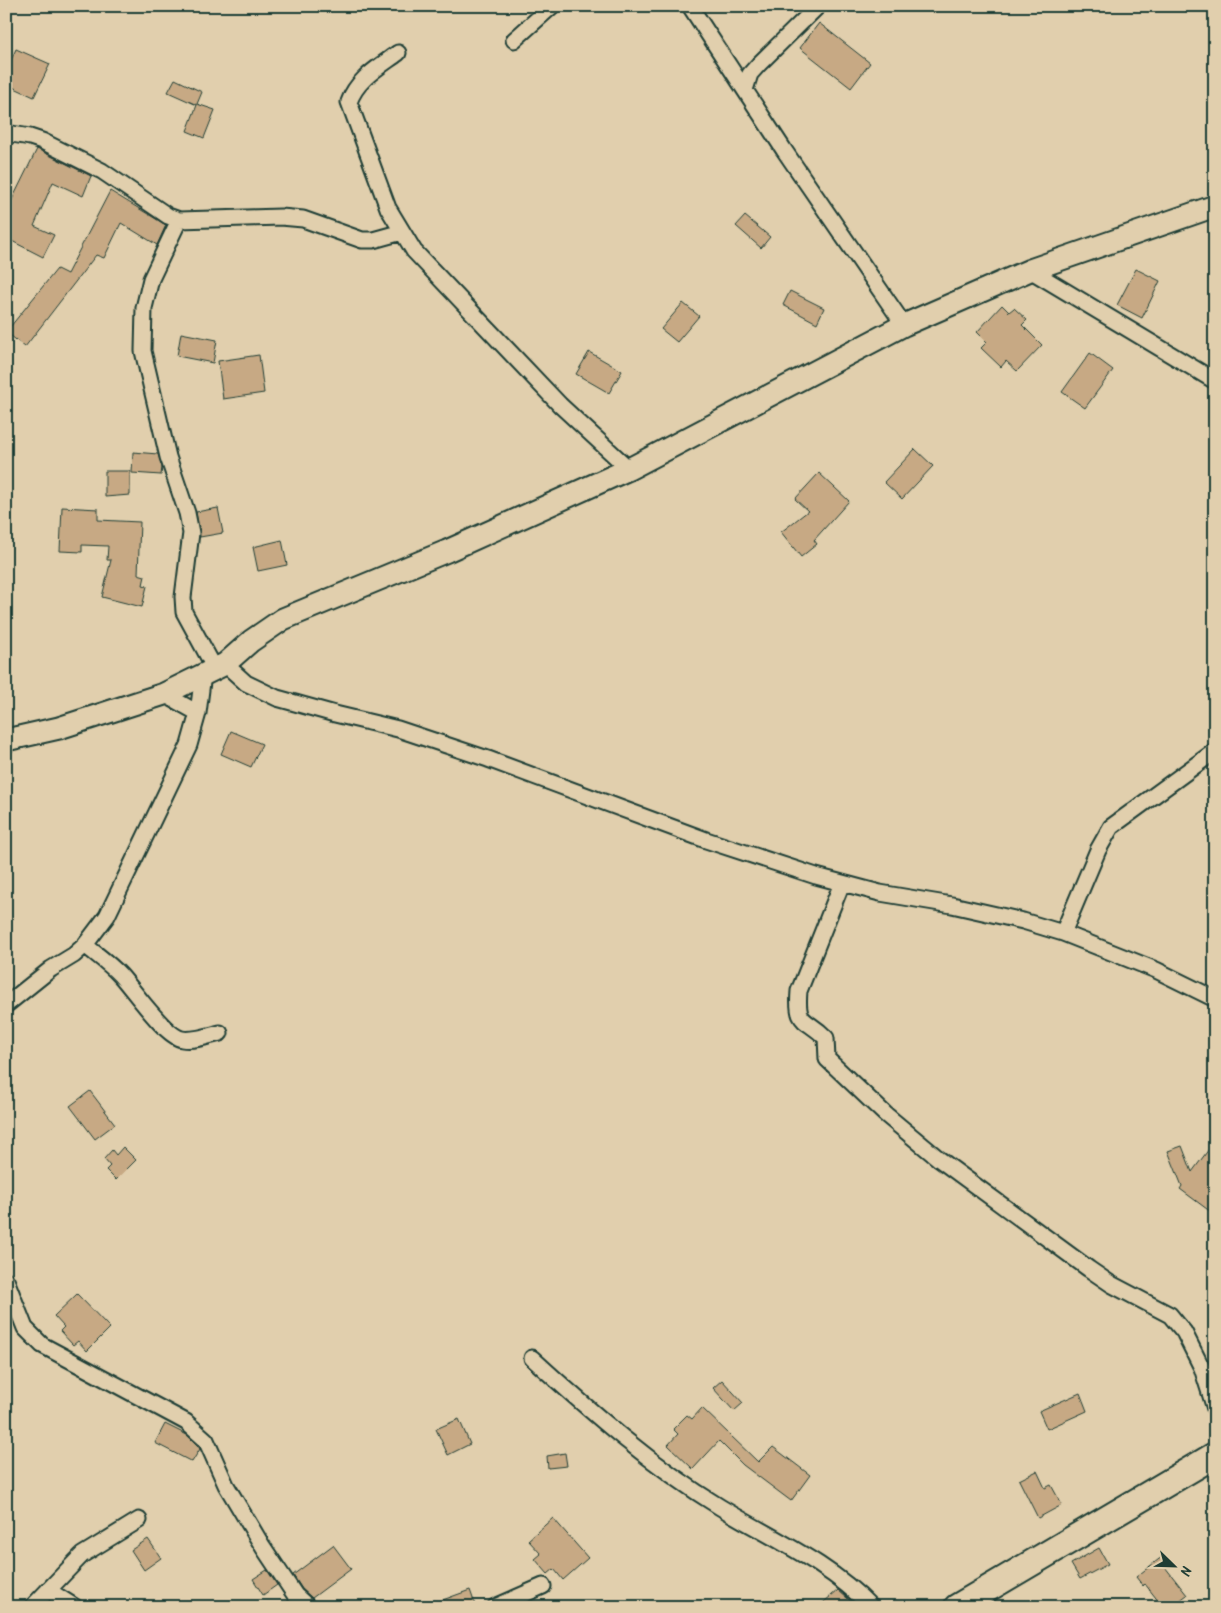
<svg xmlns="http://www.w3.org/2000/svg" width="1221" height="1613" font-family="Kalam,sans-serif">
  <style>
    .building { fill: #c7a984; stroke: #1f3d34 }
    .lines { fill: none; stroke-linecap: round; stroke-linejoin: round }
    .street-casing { stroke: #1f3d34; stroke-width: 19 }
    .secondary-casing { stroke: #1f3d34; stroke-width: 25 }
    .primary-casing { stroke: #1f3d34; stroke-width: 29 }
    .street { stroke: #e1cfad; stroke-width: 15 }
    .secondary { stroke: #e1cfad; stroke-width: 21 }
    .primary { stroke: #e1cfad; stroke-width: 25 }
  </style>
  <rect width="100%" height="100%" fill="#e1cfad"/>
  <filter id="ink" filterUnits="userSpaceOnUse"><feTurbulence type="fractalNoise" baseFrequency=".02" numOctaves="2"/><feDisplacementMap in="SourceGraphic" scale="10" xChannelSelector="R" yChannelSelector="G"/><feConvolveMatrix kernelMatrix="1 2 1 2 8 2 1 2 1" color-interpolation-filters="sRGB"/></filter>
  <g filter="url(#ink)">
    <path class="building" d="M819 23 870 63 851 88 800 48Z
      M16 49 50 64 34 97 6 84V71Z
      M175 79 202 92 197 104 215 110 204 138 187 131 197 105 168 92Z
      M37 149 91 176 83 196 53 182 34 226 54 235 43 257 6 238V212Z
      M110 191 166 225 157 245 121 223 104 258 96 255 25 347 6 332 57 269 67 274Z
      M745 216 770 237 761 248 736 226Z
      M1136 269 1160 281 1142 318 1117 305Z
      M790 291 824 308 817 323 783 305Z
      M683 303 699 316 677 342 661 329Z
      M1002 305 1009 312 1014 308 1027 320 1022 325 1042 345 1017 371 1006 361 1001 367 981 348 987 342 977 332Z
      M181 333 217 340 213 363 177 356Z
      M589 352 622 371 609 393 576 374Z
      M1090 353 1113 370 1085 408 1062 392Z
      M259 355 264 393 223 399 218 361Z
      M915 449 933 466 902 499 884 482Z
      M133 452 158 454 162 467 161 475 132 473Z
      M105 471H130V495L105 497Z
      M819 473 849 501 814 540 817 544 801 557 781 532 808 511 795 499Z
      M62 507 98 509V520L140 522 138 574 145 576 143 585 147 586 142 607 102 597 111 560H107L108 546 82 545V552L60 551Z
      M218 508 223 533 200 537 196 512Z
      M282 540 287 565 258 571 253 547Z
      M231 731 262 744 251 767 221 754Z
      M90 1091 115 1124 95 1139 70 1106Z
      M1215 1141V1215L1180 1189 1182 1186 1168 1151 1182 1146 1192 1172Z
      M123 1147 136 1160 116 1180 106 1170 110 1166 104 1159 112 1150 116 1155Z
      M77 1294 110 1328 87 1351 78 1341 73 1345 60 1331 64 1327 54 1316Z
      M722 1380 743 1403 734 1411 713 1388Z
      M1080 1393 1087 1411 1047 1429 1039 1411Z
      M702 1408 758 1462 773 1447 810 1475 791 1501 743 1465 719 1441 693 1469 668 1445 678 1434 673 1429 687 1415 692 1419Z
      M459 1419 470 1444 448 1455 436 1429Z
      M165 1424 187 1435 198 1446 200 1449 192 1462 155 1443Z
      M565 1453 567 1466 548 1468 547 1456Z
      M1037 1471 1045 1488 1051 1485 1062 1505 1038 1518 1019 1480Z
      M553 1518 588 1558 563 1580 554 1569 548 1574 535 1559 541 1554 528 1540Z
      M148 1539 161 1558 144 1570 131 1550Z
      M333 1545 351 1569 312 1598 302 1589 293 1575Z
      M1099 1548 1108 1564 1080 1579 1071 1564Z
      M1163 1556 1169 1564 1165 1567 1187 1595 1171 1607H1163L1145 1584 1143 1586 1136 1577Z
      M267 1570 277 1585 263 1595 253 1579Z
      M470 1590 476 1607H429V1605Z
      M838 1590 857 1607H818Z"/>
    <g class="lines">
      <g class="street-casing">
        <path id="street" d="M690 6 784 150 904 325
          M514 40 552 6
          M398 53C379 67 357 79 349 102L388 208 414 251 560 405 629 469
          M745 90 750 74 759 64 818 6
          M6 133 30 137 42 141 102 171 168 216 179 220 281 217 303 219 362 240H373L402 232
          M179 220 151 279 144 308 143 351 168 457 187 513 191 533 183 597 184 612 215 669
          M1030 270 1215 381
          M225 664 246 683 277 698 335 714 398 729 488 759 706 840 816 876 880 893 952 905 1023 921 1063 933 1156 970 1215 999
          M164 694 198 713
          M842 883 799 991C796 1027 806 1017 826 1038L827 1059 885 1114 939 1159 1089 1269 1111 1284 1170 1315 1184 1332 1202 1368 1215 1409
          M1063 933 1098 850 1111 827 1215 751
          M85 945C97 955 110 964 120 975 133 989 165 1036 182 1039 194 1041 208 1036 220 1033
          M6 1005 51 969 74 955 85 945 107 916 189 745 198 713 203 674
          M6 1280 25 1328 42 1345 186 1422 206 1440 226 1485 263 1547 295 1595 308 1607
          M532 1358C591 1412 651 1465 720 1507 771 1538 829 1563 871 1607
          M48 1590 75 1607
          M32 1607 82 1555 139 1520
          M495 1607 543 1586"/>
      </g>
      <g class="secondary-casing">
        <path id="secondary" d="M6 740 59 728 164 694 225 664 251 641 283 619 447 551 629 469 904 325 1030 270 1215 206"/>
      </g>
      <g class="primary-casing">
        <path id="primary" d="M957 1607 1215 1455"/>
      </g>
      <use href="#street" class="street"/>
      <use href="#secondary" class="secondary"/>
      <use href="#primary" class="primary"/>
    </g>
  </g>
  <rect width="1221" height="1613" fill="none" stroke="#e1cfad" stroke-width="25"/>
  <rect x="12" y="12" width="1196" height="1588" fill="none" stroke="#1f3d34" stroke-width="2" filter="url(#ink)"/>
  <g transform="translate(1174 1566) rotate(113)" stroke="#e1cfad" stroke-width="4" paint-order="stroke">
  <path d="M0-4L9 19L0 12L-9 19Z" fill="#1f3d34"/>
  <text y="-8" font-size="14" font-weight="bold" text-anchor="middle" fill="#1f3d34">N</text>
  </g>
</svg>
